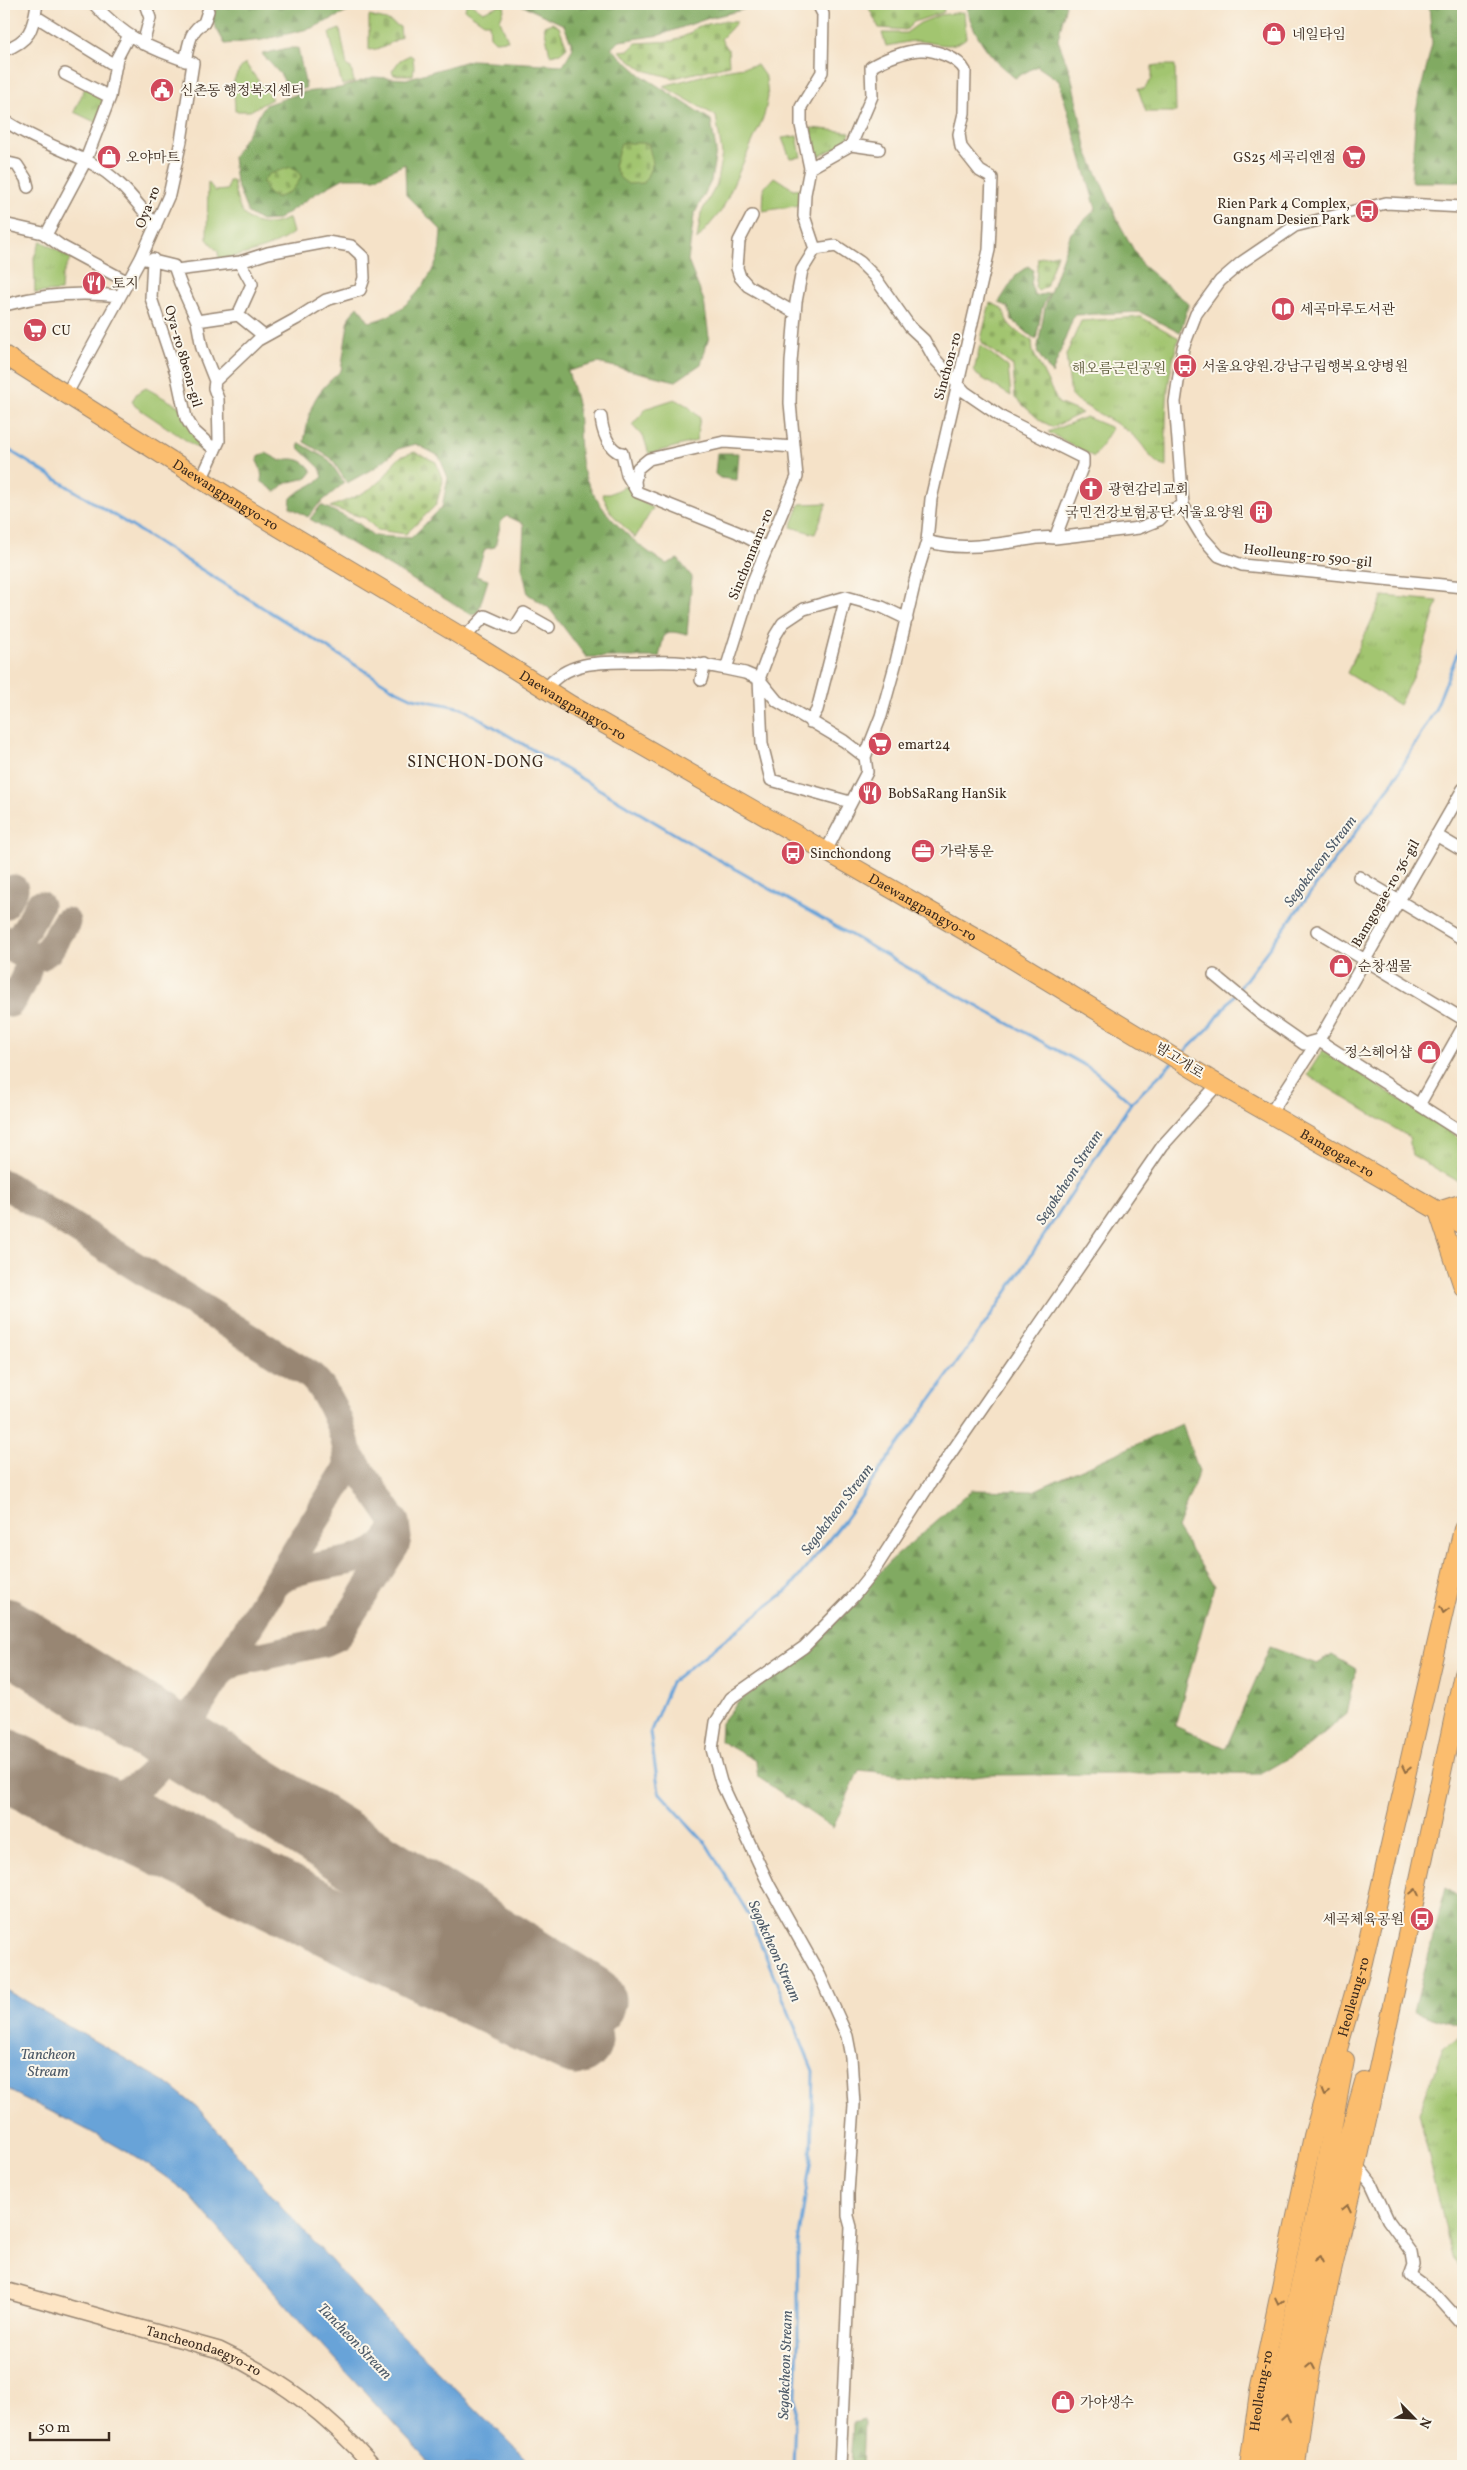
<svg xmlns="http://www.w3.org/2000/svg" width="1467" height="2470" font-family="Vollkorn,'Noto Serif KR',serif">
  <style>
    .grass { fill: #a2c56f; stroke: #6e7846 }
    .forest { fill: url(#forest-firs); stroke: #5e6a40 }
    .cemetery { fill: url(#cemetery-stones); stroke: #6e7846 }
    .park { fill: url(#park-tufts); stroke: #6e7846 }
    .water { fill: #67a3d8; stroke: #51667b }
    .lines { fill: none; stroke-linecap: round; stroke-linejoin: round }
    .stream { stroke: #67a3d8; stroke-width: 3 }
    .taxiway { stroke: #988673; stroke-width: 29 }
    .runway { stroke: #988673; stroke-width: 71 }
    .street-casing { stroke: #988673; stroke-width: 14 }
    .secondary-casing { stroke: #988673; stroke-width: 18 }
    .primary-casing { stroke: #988673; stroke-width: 20 }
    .street { stroke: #fff; stroke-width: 11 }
    .secondary { stroke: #fde5c5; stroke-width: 15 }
    .primary { stroke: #fbbd6e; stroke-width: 18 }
    .oneway { stroke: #916c42 }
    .labels { text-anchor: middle; stroke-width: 4; stroke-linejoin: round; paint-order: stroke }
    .poi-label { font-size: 14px; fill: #3b2a1e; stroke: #fbf7ec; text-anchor: start }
    .street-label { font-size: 14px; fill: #3b2a1e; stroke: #fbf7ec }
    .park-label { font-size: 14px; fill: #5a5836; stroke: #fbf7ec }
    .water-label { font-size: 15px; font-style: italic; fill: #4d5a68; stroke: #fbf7ec }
    .quarter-label { font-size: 16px; letter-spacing: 1px; fill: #3b2a1e; stroke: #fbf7ec }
  </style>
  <defs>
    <pattern id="forest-firs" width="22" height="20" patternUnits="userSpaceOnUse" patternTransform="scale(1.25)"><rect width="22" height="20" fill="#81aa62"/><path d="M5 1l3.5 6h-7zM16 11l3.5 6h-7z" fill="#6b8b50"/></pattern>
    <pattern id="cemetery-stones" width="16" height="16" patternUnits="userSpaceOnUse" patternTransform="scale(1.25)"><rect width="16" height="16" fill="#a2c56f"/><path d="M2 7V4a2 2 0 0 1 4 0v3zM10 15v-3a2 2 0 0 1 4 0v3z" fill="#8ca960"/></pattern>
    <pattern id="park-tufts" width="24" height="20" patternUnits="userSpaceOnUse" patternTransform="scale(1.25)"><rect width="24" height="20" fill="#a2c56f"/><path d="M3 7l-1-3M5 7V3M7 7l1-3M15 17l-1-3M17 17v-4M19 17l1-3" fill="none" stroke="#8ca960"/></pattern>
  </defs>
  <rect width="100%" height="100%" fill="#fbf7ec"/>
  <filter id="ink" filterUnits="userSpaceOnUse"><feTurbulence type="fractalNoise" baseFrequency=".02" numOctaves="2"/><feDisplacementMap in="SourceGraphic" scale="10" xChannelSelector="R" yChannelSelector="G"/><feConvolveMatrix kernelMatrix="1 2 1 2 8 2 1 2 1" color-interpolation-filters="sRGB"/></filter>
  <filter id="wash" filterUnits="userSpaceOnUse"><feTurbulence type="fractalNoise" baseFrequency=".0096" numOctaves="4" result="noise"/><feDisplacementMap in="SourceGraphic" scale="20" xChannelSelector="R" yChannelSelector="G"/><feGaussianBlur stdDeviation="1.12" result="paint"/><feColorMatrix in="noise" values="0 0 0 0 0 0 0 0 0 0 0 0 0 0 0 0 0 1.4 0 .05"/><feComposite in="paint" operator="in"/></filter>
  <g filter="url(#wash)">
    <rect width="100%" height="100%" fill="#f5e2c8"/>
    <path class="grass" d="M472 4 483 12 500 5 505 7 500 20 508 40 495 41 490 36 489 23H484L465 10 466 5Z
      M964 12 966 38C951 51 935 42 917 41 907 41 896 45 886 46L882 33H906L920 23 940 15Z
      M340 29 347 66 351 68 354 82 342 85 329 33Z
      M245 63 272 99 250 111H235C235 86 227 84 245 63Z
      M757 65 766 78 768 97 764 116 722 210 697 240 701 213 716 186 722 154 716 116 663 86 724 70Z
      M797 136 801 157 790 158 782 138Z
      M774 177 793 189 803 188 801 205 763 211 764 188Z
      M229 181H233C235 190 237 205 242 212 254 228 274 226 289 218L293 233C271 249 246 255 219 259L218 252 207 239 208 182 215 191 227 190Z
      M980 345 1008 367 1011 396 977 375 974 371Z
      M146 388 180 407 204 447 202 451 135 406 132 401 137 393Z
      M675 399 688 406 700 418 696 441 649 454 644 438 632 425 647 408Z
      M1086 417 1110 427 1111 430 1094 457 1048 432Z
      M626 486 641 501 653 508 635 538 611 513 602 494H609Z
      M827 503 815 534 791 527 800 504Z"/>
    <path class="forest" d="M225 4H365L312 28 262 40 225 44 209 15Z
      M519 4H754L742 10 709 18 660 35 620 41 611 48 641 75 711 120 716 151 711 181 694 215 688 261 704 301 709 337 701 364 676 381 598 363 568 371C571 383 576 396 578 409 580 429 578 451 583 470 595 510 632 542 666 564L678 559 692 577 687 634 672 632 664 635 659 657H586L549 608 528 594 522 567 524 524 507 516 501 522 495 547 485 549 476 576 488 580 478 612 472 615 310 519 321 505 358 523 374 536 411 538 442 507 448 478 439 456 416 444 398 449 376 467 347 483 331 458 304 442C310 406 312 395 341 371L349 317 358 306 369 322C400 316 421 294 435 265 440 256 440 241 441 230L406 195 405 164 375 178H344L315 194 277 220 261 221 248 213 236 183 233 157 265 105 304 92 340 88 373 77 406 79 471 60 563 65 573 48 564 25Z
      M965 4H1066L1058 40 1071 75 1087 151 1119 223 1142 265 1189 304 1180 333 1140 312 1074 315 1052 374 1037 352 1045 307 1071 233 1096 209 1059 81 1037 66 1015 78C989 57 974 36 965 4Z
      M1429 4H1463V182H1411L1416 110 1432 44Z
      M288 48H298L306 88 290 92 281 75 262 54Z
      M1028 266 1033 270 1031 286 1035 296 1049 293 1042 308 1036 340 1012 320 1008 307 999 302 1017 274Z
      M300 443 329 460 344 483 318 505 308 517 290 507 291 498C300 489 313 486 323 477L320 468 298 447Z
      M266 453 281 461C292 456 307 460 312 472L307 478 286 483 276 492 261 481 262 472 257 461 260 455Z
      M717 453H739L737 480 720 478 715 474Z
      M1182 1424 1199 1471 1177 1528 1214 1586 1175 1726 1226 1748 1270 1647 1317 1664 1332 1655 1356 1669 1346 1714 1309 1746 1262 1773 990 1775 952 1780 859 1770 833 1828 758 1777 756 1761 720 1741 721 1723 739 1701 811 1650 888 1563 972 1490 1033 1491Z
      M1446 1888 1463 1900V2027L1414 2011Z
      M864 2420 862 2466H850L853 2423Z"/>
    <path class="cemetery" d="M867 4H937L943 7 944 12 914 22 906 30 879 28Z
      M369 16 386 20 400 27 401 37 382 48 369 50Z
      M721 21 737 22 721 39 728 49 729 65 674 78 643 70 619 51 629 50 636 43 673 41 689 34 696 27Z
      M552 23 559 27 567 47 560 53 550 55 544 26Z
      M410 55 413 57 414 67 413 75H394L392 71 400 60Z
      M621 143H648L653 163 644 183 628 184 620 178 614 166Z
      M291 167 298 171 301 177C295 189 288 195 275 198 268 194 264 189 263 181L269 174Z
      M1057 254 1046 287 1038 291 1035 288 1038 258Z
      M990 303C1012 310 1000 315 1011 326 1016 332 1025 336 1032 341L1033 352 1058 403 1082 413 1053 427 1041 421 1015 398 1013 366 983 344 981 339Z
      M415 452 436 462 443 481 436 505 406 534 377 530 365 518 330 507C347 500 368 493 381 480 398 463 388 459 415 452Z"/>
    <path class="park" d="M1158 65H1175L1176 112H1146L1138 89H1144L1152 79V66Z
      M85 88 107 99 97 123 74 112Z
      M811 128 850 132 847 142 815 158Z
      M41 241 71 258 62 276 61 291 35 293 34 257Z
      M1141 317 1179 338C1164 385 1166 418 1166 467 1151 463 1147 449 1136 438 1117 420 1092 413 1071 396L1066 355 1081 321Z
      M1383 596 1438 601 1419 663 1399 705 1347 673Z
      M1323 1050 1463 1140V1184L1412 1155 1409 1137 1307 1075Z
      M1463 2034V2270L1452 2257 1419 2113 1443 2048Z"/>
    <path class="water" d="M4 1989 164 2081 198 2108 281 2206 379 2313 533 2466H433L307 2329 189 2195C134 2149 66 2120 4 2088Z"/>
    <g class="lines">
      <path class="stream" d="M4 447 394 689 413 698 462 708 702 850 933 982 1095 1071 1131 1103
        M1238 990 1393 782 1435 710 1463 639
        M1180 1056 1210 1027 1234 995
        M793 2466 798 2344V2243L811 2159 813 2071 749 1915 707 1845 659 1792 650 1733 671 1682 789 1589 843 1522 997 1307 1131 1103 1172 1063"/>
      <path class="taxiway" d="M4 905 14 889
        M4 942C23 943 31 919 39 905
        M4 943C10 947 19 951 24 956 35 969 17 991 10 1003
        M24 956H41L48 951 66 922
        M4 1184 311 1376C328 1390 355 1450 346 1471L177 1741C143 1791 122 1806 62 1792
        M275 1585C303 1555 376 1574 392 1532
        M221 1671 235 1662 324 1642 337 1636 395 1546 397 1538 395 1522 349 1454"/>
      <path class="runway" d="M4 1633 590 2001
        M4 1764 577 2040"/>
    </g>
  </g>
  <g filter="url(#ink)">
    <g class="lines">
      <g class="street-casing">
        <path id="street" d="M818 4 823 14 822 72 801 107V125L810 168 805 194 804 216 815 249 802 270 796 302 791 362 790 403 797 477 754 579 726 669 745 673 759 679 762 744 771 780 850 802
          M35 16 116 66
          M143 44 150 18 145 4
          M4 50C30 41 33 29 37 4
          M185 61C189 46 189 30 204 23L208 11
          M65 74 110 97
          M4 120C30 138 62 149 89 162 118 176 137 203 156 226
          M851 145 879 149
          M4 162 17 165 26 179 28 187
          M810 168 851 145 872 96 871 67C884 59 905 51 920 50 934 49 959 58 965 71L964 113 959 134 961 147 980 171 992 178 989 250 931 499 927 541 916 577 896 662 881 716 865 757 867 772 826 851
          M1463 207 1386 203 1295 226 1242 262 1220 281 1196 314 1183 348 1175 402 1183 505 1203 538 1219 556 1242 565 1463 587
          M752 216 739 241 737 268 740 277 748 286 795 313
          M4 224 43 233 61 246 126 281
          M46 235 85 162 110 97 117 58 128 37
          M815 249 836 246 860 262 874 276 910 327 924 340 934 358 965 392 1003 418 1083 458V465L1055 538C1041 536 1027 540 1012 542 985 546 954 550 927 541
          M141 258 174 266 180 283 197 321 202 348 215 381 214 388 218 399 219 441 201 480
          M153 259 151 298 177 376 186 418 194 431 215 450
          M176 270 240 262 268 253 327 242 351 246 363 257 364 278 360 290 326 300 296 319 258 340 215 381
          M9 304C45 294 82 292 120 296
          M238 315 252 284 240 262
          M238 315 264 336
          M197 321 238 315
          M66 395 141 258 169 195 181 141 193 63C152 50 123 37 94 4
          M601 417C602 429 608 451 622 453L627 475 637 492 737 532 767 548
          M636 490 635 481 638 468 649 459 724 442 794 447
          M1055 538 1139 528 1159 520 1167 512 1183 505
          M464 638 485 616 514 629 524 613 549 627
          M701 680 705 664
          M546 689C569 656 614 663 649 662 679 661 696 663 726 669
          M810 722 817 710 846 597
          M865 757 844 741 777 701 759 679 775 636 783 623 804 609 846 597 882 607 907 619
          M1436 835 1463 851
          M1359 877 1463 939
          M1317 931 1463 1019
          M1214 975 1261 1014 1304 1044 1318 1040 1463 1133
          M1419 1105 1463 1027
          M1270 1114 1323 1033 1463 789
          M1357 2165 1371 2183 1388 2220 1412 2253 1414 2265 1410 2276 1436 2295 1463 2325
          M840 2466 851 2227 848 2216V2193L854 2105 851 2057 847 2036 820 1976 769 1885 721 1782 712 1749 716 1722 731 1698 804 1647 853 1597 873 1572 931 1482 1163 1145 1219 1083"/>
      </g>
      <g class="secondary-casing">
        <g id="secondary">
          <path id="s1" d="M4 2290 219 2350C281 2379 328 2415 373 2466"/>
        </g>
      </g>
      <g class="primary-casing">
        <g id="primary">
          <path id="s2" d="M4 355 245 507 474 644 571 705 984 942 1211 1080 1463 1225"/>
          <path d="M1438 1211 1463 1287"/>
          <path d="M1438 1211 1463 1203"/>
          <path id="s3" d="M1249 2466 1259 2392 1313 2136 1363 1962 1463 1529"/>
          <path d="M1266 2466 1277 2392 1323 2178 1345 2060"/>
          <path d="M1280 2466 1290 2394 1337 2177 1364 2082"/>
          <path d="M1296 2466C1307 2358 1338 2253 1361 2147 1396 1990 1429 1831 1463 1674"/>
        </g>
      </g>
      <use href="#street" class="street"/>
      <use href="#secondary" class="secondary"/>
      <use href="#primary" class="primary"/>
    </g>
    <defs><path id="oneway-chevron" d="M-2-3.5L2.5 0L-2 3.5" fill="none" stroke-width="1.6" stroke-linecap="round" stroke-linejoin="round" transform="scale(1.25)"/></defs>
    <g class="oneway">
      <use href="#oneway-chevron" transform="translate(1444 1610) rotate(103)"/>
      <use href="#oneway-chevron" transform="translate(1406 1769) rotate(103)"/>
      <use href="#oneway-chevron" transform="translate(1415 1892) rotate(-78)"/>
      <use href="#oneway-chevron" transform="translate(1325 2093) rotate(106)"/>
      <use href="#oneway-chevron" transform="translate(1347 2208) rotate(-77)"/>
      <use href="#oneway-chevron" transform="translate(1319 2259) rotate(-78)"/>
      <use href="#oneway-chevron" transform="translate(1279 2302) rotate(102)"/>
      <use href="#oneway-chevron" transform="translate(1311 2366) rotate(-79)"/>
      <use href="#oneway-chevron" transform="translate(1286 2418) rotate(-81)"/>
    </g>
  </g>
  <defs>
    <g id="shop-disc" transform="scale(1.25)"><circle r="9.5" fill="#d1495b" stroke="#fbf7ec"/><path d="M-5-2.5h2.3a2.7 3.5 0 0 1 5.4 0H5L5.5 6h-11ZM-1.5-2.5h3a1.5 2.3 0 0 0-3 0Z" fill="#fff"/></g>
    <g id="civic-disc" transform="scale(1.25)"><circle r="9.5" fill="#d1495b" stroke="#fbf7ec"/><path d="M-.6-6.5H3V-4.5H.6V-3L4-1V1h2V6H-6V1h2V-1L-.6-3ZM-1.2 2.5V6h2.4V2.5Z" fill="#fff"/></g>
    <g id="supermarket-disc" transform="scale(1.25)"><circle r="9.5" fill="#d1495b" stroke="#fbf7ec"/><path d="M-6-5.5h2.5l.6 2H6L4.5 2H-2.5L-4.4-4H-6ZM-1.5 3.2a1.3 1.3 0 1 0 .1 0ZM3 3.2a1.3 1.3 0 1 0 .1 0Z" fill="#fff"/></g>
    <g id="bus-disc" transform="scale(1.25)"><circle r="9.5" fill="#d1495b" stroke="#fbf7ec"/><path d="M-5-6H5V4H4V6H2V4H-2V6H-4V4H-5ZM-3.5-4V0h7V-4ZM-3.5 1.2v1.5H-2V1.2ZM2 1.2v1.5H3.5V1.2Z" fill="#fff"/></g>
    <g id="restaurant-disc" transform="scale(1.25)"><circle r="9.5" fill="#d1495b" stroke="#fbf7ec"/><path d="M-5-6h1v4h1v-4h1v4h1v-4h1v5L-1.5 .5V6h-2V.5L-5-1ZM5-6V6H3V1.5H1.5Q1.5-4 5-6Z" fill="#fff"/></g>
    <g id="library-disc" transform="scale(1.25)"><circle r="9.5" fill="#d1495b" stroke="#fbf7ec"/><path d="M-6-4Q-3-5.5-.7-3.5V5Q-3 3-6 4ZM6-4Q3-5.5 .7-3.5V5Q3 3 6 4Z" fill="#fff"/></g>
    <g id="church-disc" transform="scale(1.25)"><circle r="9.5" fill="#d1495b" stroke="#fbf7ec"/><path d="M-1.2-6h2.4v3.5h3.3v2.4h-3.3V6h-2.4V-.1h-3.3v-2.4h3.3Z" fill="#fff"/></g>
    <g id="building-disc" transform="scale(1.25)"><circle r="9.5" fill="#d1495b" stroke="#fbf7ec"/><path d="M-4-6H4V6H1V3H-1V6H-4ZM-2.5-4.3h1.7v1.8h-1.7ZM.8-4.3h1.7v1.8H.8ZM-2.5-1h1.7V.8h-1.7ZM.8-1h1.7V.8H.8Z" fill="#fff"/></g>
    <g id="office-disc" transform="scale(1.25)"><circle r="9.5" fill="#d1495b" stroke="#fbf7ec"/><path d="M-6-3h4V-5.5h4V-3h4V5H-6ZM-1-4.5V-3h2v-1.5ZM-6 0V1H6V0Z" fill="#fff"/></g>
  </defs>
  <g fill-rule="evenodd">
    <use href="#shop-disc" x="1274" y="34"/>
    <use href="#civic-disc" x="162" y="90"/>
    <use href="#shop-disc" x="109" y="157"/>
    <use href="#supermarket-disc" x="1354" y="157"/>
    <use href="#bus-disc" x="1367" y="211"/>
    <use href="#restaurant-disc" x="94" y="283"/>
    <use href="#library-disc" x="1283" y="309"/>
    <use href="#supermarket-disc" x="35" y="330"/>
    <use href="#bus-disc" x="1185" y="366"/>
    <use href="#church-disc" x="1091" y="489"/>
    <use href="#building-disc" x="1261" y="512"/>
    <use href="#supermarket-disc" x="880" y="744"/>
    <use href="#restaurant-disc" x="870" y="793"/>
    <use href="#office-disc" x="923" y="851"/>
    <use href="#bus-disc" x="793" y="853"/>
    <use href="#shop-disc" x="1341" y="966"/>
    <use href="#shop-disc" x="1429" y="1052"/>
    <use href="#bus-disc" x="1422" y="1919"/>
    <use href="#shop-disc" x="1063" y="2402"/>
  </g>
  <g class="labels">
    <g class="poi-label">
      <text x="1292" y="39">네일타임</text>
      <text x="180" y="95">신촌동 행정복지센터</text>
      <text x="126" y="162">오야마트</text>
      <text x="1336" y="162" text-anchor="end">GS25 세곡리엔점</text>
      <text x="1350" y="208" text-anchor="end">Rien Park 4 Complex,<tspan x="1350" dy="16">Gangnam Desien Park</tspan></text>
      <text x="112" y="288">토지</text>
      <text x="1300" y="314">세곡마루도서관</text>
      <text x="52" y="335">CU</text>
      <text x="1202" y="371">서울요양원.강남구립행복요양병원</text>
      <text x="1108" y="494">광현감리교회</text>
      <text x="1244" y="517" text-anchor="end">국민건강보험공단 서울요양원</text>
      <text x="898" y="749">emart24</text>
      <text x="888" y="798">BobSaRang HanSik</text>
      <text x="940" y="856">가락통운</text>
      <text x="810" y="858">Sinchondong</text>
      <text x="1358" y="971">순창샘물</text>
      <text x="1412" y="1057" text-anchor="end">정스헤어샵</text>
      <text x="1404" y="1924" text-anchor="end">세곡체육공원</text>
      <text x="1080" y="2407">가야생수</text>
    </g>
    <g class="street-label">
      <text transform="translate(147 207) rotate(-68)" y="5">Oya-ro</text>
      <text transform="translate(184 356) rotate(74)" y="5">Oya-ro 8beon-gil</text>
      <text transform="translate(947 366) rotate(-75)" y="5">Sinchon-ro</text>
      <text dy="5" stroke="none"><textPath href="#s2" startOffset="262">Daewangpangyo-ro</textPath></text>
      <text transform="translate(750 554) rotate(-68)" y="5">Sinchonnam-ro</text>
      <text transform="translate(1308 555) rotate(6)" y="5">Heolleung-ro 590-gil</text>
      <text dy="5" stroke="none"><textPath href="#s2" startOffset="668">Daewangpangyo-ro</textPath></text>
      <text transform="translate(1385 893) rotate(-60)" y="5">Bamgogae-ro 36-gil</text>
      <text dy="5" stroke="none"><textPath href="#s2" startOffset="1072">Daewangpangyo-ro</textPath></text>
      <text transform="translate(1180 1060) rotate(32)" y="5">밤고개로</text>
      <text dy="5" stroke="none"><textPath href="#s2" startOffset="1554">Bamgogae-ro</textPath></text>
      <text dy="5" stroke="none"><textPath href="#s3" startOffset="481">Heolleung-ro</textPath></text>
      <text dy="5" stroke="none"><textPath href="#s1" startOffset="209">Tancheondaegyo-ro</textPath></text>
      <text dy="5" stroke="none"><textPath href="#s3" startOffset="76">Heolleung-ro</textPath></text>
    </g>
    <g class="park-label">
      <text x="1119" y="373">해오름근린공원</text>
    </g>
    <g class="water-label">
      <text transform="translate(1320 861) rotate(-53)" y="5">Segokcheon Stream</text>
      <text transform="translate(1069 1177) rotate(-57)" y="5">Segokcheon Stream</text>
      <text transform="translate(837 1509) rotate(-53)" y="5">Segokcheon Stream</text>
      <text transform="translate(775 1951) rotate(66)" y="5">Segokcheon Stream</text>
      <text x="48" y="2059">Tancheon<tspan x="48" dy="17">Stream</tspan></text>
      <text transform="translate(355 2341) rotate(46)" y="5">Tancheon Stream</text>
      <text transform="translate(785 2365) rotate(-88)" y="5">Segokcheon Stream</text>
    </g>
    <g class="quarter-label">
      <text x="476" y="767">SINCHON-DONG</text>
    </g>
  </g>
  <rect width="1467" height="2470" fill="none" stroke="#fbf7ec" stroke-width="20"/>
  <g transform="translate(1414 2418) rotate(114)" stroke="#fbf7ec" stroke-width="4" paint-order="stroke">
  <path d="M0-4L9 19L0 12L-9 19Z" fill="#3b2a1e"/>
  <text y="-8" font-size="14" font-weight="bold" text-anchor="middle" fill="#3b2a1e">N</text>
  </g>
  <path d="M30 2432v8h79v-8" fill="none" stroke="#3b2a1e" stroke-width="2.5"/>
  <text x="38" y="2432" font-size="15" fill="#3b2a1e" stroke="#fbf7ec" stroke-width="4" paint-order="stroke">50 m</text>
</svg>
